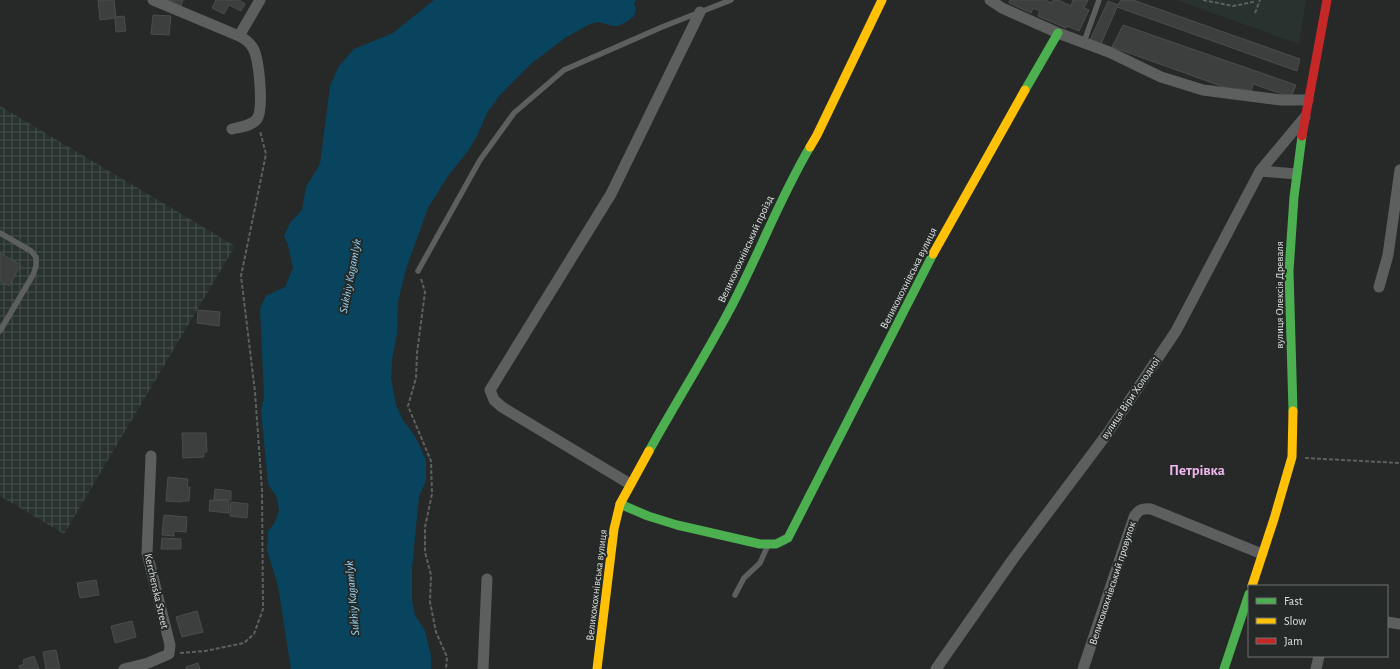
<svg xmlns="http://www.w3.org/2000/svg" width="1400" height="669" font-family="'Alegreya Sans',sans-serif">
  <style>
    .built { fill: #28332f }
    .industrial { fill: url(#industrial-grid) }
    .water { fill: #08445e }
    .building { fill: #3c3f3e; stroke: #4b4d4d }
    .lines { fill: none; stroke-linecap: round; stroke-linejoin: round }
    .path { stroke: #5e605f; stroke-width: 2; stroke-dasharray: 4 2; stroke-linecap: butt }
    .lane { stroke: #5d5f5e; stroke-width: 5.5 }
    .street { stroke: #5d5f5e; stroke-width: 11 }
    .fast { stroke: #4caf50; stroke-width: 9 }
    .slow { stroke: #ffc107; stroke-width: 9 }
    .jam { stroke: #c62828; stroke-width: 9 }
    .labels { text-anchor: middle; stroke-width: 4; stroke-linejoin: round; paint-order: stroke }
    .street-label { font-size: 11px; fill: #dde1df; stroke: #252a28 }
    .water-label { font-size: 12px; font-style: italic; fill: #98d2f3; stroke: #252a28 }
    .district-label { font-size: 15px; font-weight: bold; fill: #f3b7ef; stroke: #252a28 }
  </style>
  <defs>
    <pattern id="industrial-grid" width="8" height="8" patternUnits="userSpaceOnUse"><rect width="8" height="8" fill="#28332f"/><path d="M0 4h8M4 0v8" fill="none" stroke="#47504d"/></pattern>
  </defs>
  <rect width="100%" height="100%" fill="#262928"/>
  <path class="built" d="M1176 0H1306L1299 44Z"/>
  <path class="industrial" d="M0 106 235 246 64 534 0 496Z"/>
  <path class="water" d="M434 0H636L634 4 636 9 634 16 628 21 618 26H613L599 22 590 24 565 38 532 63 500 95 487 113 477 136 468 151 448 176 428 208 406 269 398 302 397 333 392 360 391 378 396 405 403 420 415 436 426 460V481L419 496 412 569V601L415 615 425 631 431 656V669H291L278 586 267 550 268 531 274 524 279 511 277 498 268 484 261 410 264 397 260 308 266 296 285 287 293 268 288 245 284 236 290 223 302 210 306 187 320 164 330 86 339 66 354 49 393 33Z"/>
  <path class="building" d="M98 0H114L116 17 124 16 126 31 116 32 115 18 100 20Z
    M168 0H183L181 6Z
    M216 0H239L245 4 241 11 229 5 224 14 212 8Z
    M1010 0H1045L1052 3 1053 0H1058L1071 6 1073 0H1088L1084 8 1089 10 1079 31 1067 26 1066 28 1038 16 1040 11 1033 8 1031 13 1009 3Z
    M1121 0H1133L1300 59 1297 71 1117 7 1101 44 1090 40 1108 1 1118 5Z
    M153 15 171 16 169 35 151 34Z
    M1123 25 1296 85 1291 97 1253 84 1251 92 1239 88 1238 92 1112 47Z
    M0 253 21 265 9 286 0 281Z
    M198 310 220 312 219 326 197 323Z
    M182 433H206L207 452H204V457L183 458Z
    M168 477 188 479 187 487H190L189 501H182V502L166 501Z
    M215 489 231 491V500L214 499Z
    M210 500 229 501V513L209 511Z
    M231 502 248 504 247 518 230 516Z
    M164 515 187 517 186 532 174 531V536L162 535Z
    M162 538 181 539V549H161Z
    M96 580 99 595 80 598 77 583Z
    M197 611 203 632 182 637 176 617Z
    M132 621 136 637 115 643 111 626Z
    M56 650 60 669H46L43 652Z
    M34 656 39 669H20L19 666 24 664 23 660Z
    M198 663 200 669H186V667Z"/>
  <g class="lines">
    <path class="path" d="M1203 0 1233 6 1253 2 1255 0
      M1255 13 1260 0
      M421 279 425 292 417 353 416 378 408 406 431 461 432 494 425 527V552L431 575 430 602 436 632 447 657 446 669
      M1305 458 1400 463
      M180 653 205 651 244 643 254 634 263 609 262 490 255 392 241 276 266 154 260 131"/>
    <path class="lane" d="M1084 42 1099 0
      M0 233 31 251 36 257V266L33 275 0 331
      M418 271 480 160 514 113 564 70 662 27 731 0
      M735 595 744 578 760 563 768 545"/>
    <path class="street" d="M153 0 239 36C246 39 249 42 253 48 259 59 264 108 257 119 252 126 240 127 232 129
      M990 0 1002 8 1058 33 1109 52 1161 77 1203 90 1281 100H1308
      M239 36 260 0
      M1260 171 1296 174
      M1379 287 1388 255 1400 170
      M630 484 502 407 494 400 490 390 611 194 700 12
      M1387 622 1400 624
      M124 669 148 663 169 654 170 645 147 553 151 456
      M483 669 487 579
      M936 669 1013 559 1107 434 1176 331 1260 171 1305 117
      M1083 669 1134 517C1138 510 1142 508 1151 509L1262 554
      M1316 669 1319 656"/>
    <path class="fast" d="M1025 90 1058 33
      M1293 411 1289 271 1294 197 1302 136
      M649 451C675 404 704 358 729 311 758 257 779 199 810 147
      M620 504 648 516 677 525 760 544H776L788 538 933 254
      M1224 669 1249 594"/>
    <path class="slow" d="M810 147 817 135 882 0
      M933 254 1025 90
      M1252 586 1274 519 1292 457 1293 411
      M597 669 614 529 620 504 649 451"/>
    <path class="jam" d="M1302 136 1327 0"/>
  </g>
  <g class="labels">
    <g class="street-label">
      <text transform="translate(745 249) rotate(-65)" y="4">Великокохнівський проїзд</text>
      <text transform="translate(908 278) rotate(-63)" y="4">Великокохнівська вулиця</text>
      <text transform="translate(1279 295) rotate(-90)" y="4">вулиця Олексія Древаля</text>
      <text transform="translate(1130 398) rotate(-56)" y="4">вулиця Віри Холодної</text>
      <text transform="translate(1112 583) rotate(-72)" y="4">Великокохнівський провулок</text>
      <text transform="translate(596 585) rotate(-83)" y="4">Великокохнівська вулиця</text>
      <text transform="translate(157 591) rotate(77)" y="4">Kerchenska Street</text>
    </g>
    <g class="water-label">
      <text transform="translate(350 276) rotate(-79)" y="4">Sukhiy Kagamlyk</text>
      <text transform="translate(352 598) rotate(-95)" y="4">Sukhiy Kagamlyk</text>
    </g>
    <g class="district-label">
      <text x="1197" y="475">Петрівка</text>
    </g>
  </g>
  <rect x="1248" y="585" width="140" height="72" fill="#252a28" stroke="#6f7371"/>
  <rect x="1256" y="598" width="20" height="6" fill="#4caf50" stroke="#6f7371"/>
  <text x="1284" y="605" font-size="12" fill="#dde1df">Fast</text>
  <rect x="1256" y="618" width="20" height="6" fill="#ffc107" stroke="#6f7371"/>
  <text x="1284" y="625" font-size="12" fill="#dde1df">Slow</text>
  <rect x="1256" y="638" width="20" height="6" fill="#c62828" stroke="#6f7371"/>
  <text x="1284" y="645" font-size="12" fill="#dde1df">Jam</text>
</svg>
